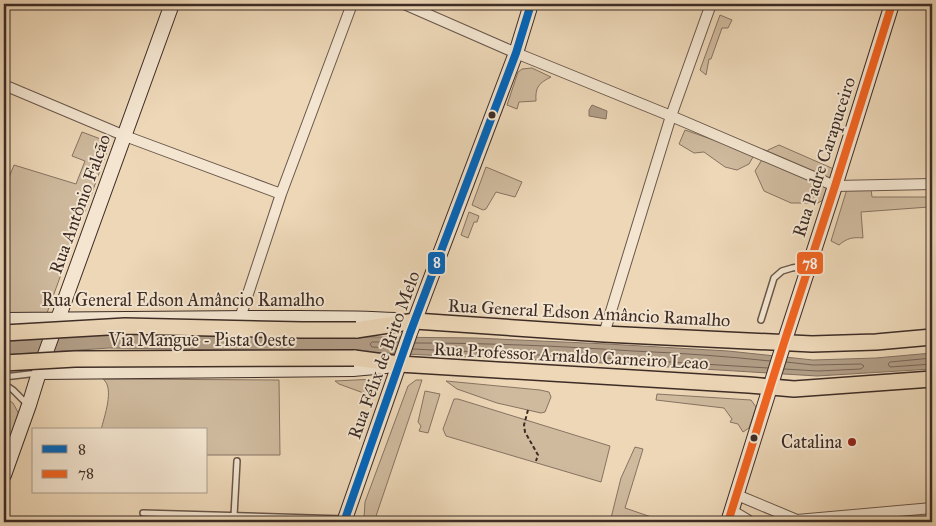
<svg xmlns="http://www.w3.org/2000/svg" width="936" height="526" font-family="'IM FELL Great Primer',serif">
  <style>
    .green { fill: #cfba9e; stroke: #867362 }
    .water { fill: #b19d86; stroke: #837060 }
    .lines { fill: none; stroke-linecap: round; stroke-linejoin: round }
    .shore { stroke: #776456; stroke-width: 1 }
    .lane-casing { stroke: #69574a; stroke-width: 8 }
    .street-casing { stroke: #69574a; stroke-width: 12 }
    .secondary-casing { stroke: #3d2c26; stroke-width: 16 }
    .primary-casing { stroke: #3d2c26; stroke-width: 18 }
    .path { stroke: #3d2c26; stroke-width: 2; stroke-dasharray: 4 2.5; stroke-linecap: butt }
    .lane { stroke: #f3e5d0; stroke-width: 5 }
    .street { stroke: #f3e5d0; stroke-width: 10 }
    .secondary { stroke: #f3e5d0; stroke-width: 14 }
    .primary { stroke: #edd7b7; stroke-width: 15 }
    .primary-bridge-casing { stroke: #3d2c26; stroke-width: 18; stroke-linecap: butt }
    .primary-bridge { stroke: #edd7b7; stroke-width: 15 }
    .bus-1-casing { stroke: #f3e5d0; stroke-width: 11 }
    .bus-2-casing { stroke: #f3e5d0; stroke-width: 11 }
    .bus-1 { stroke: #0065bd; stroke-width: 8 }
    .bus-2 { stroke: #f26522; stroke-width: 8 }
    .bus-dot { fill: #3d2c26; stroke: #f3e5d0; stroke-width: 2 }
    .poi-dot { fill: #8f2418; stroke: #f3e5d0; stroke-width: 2 }
    .labels { text-anchor: middle; stroke-width: 4; stroke-linejoin: round; paint-order: stroke }
    .street-label { font-size: 18px; fill: #3d2c26; stroke: #f3e5d0 }
    .poi-label { font-size: 18px; fill: #3d2c26; stroke: #f3e5d0; text-anchor: end }
    .line-badge { stroke: #f3e5d0; stroke-width: 2 }
    .badge-label { font-size: 14px; text-anchor: middle; font-weight: bold; fill: #fff }
  </style>
  <rect width="100%" height="100%" fill="#edd7b7"/>
  <filter id="stains"><feTurbulence type="fractalNoise" baseFrequency=".004" numOctaves="4"/><feColorMatrix values="0 0 0 0 .2 0 0 0 0 .09 0 0 0 0 .02 0 0 0 .5 -.17"/></filter>
  <radialGradient id="worn" r=".72"><stop offset=".6" stop-color="#630" stop-opacity="0"/><stop offset="1" stop-color="#630" stop-opacity=".3"/></radialGradient>
  <path class="green" d="M720 15 732 20 728 28H722L711 59H709L706 75 700 70Z
    M532 68 551 77C539 83 535 87 536 101L519 102 517 109 507 105 518 72 522 69Z
    M685 130 751 153 753 157 749 164 737 170 725 167 704 152 694 153 679 144Z
    M82 132 106 141 109 146 85 212 81 215 76 216 73 213 70 219 74 220 78 228 47 313H4V190L14 165 76 184 85 161 72 156Z
    M779 145 836 170 828 197 818 203H791L764 191 755 171 768 150Z
    M486 167 522 182 515 197 496 192 486 209 483 210 472 205Z
    M847 189H871L872 197H930L929 207 861 212 863 238C853 237 847 238 839 245L831 241Z
    M469 212 479 216 477 222H474L468 238 461 235Z
    M103 379 279 380 280 455H206V430H101C104 417 115 388 103 379Z
    M376 379 379 384 378 389 371 387 369 395 339 384 335 381Z
    M416 380H422L374 522H363L364 518 365 502 408 386Z
    M446 381 540 390 549 392 551 397 545 412 541 413 497 403 457 389Z
    M425 391 440 394 428 433 419 431 421 426 418 422Z
    M657 394 751 400 756 407 749 428 743 432 738 424 730 422 732 419 724 408 656 400Z
    M4 397 13 403 20 416 4 454Z
    M454 399H458L610 446 601 482 446 436 443 429Z
    M635 447 643 449 625 508 666 522H610L621 478Z
    M932 516V522H816L868 517Z"/>
  <path class="water" d="M592 105 607 111 606 119 589 116V110Z
    M110 334 475 338 607 344 728 351 813 360 876 358 932 353V369L817 376 604 363 359 352 109 348 4 355V340L45 337Z"/>
  <g class="lines">
    <path class="shore" d="M415 343C488 343 560 346 633 351 679 353 724 356 770 361
      M396 348 372 347 370 344 372 342H398
      M413 349 604 358 768 368
      M932 358 890 362 888 364 890 367 932 364
      M784 369 818 371 861 369 864 366 861 364 813 365 786 362"/>
    <g class="lane-casing">
      <path id="lane" d="M586 4 593 6 599 4
        M761 320 774 278 782 271 792 268 798 267 807 270
        M4 377 38 373
        M4 384 13 390 28 405
        M143 513 345 519
        M234 516 237 461"/>
    </g>
    <g class="street-casing">
      <path id="street" d="M404 4 516 53 671 116 835 186 932 184
        M4 85 125 136 281 194
        M240 318 281 194 352 4
        M604 334 671 116 711 4
        M737 495 797 520 932 508
        M731 510 751 522"/>
    </g>
    <g class="secondary-casing">
      <path id="secondary" d="M4 320C86 319 169 318 252 318 300 318 348 317 396 320
        M39 372 353 369 386 366
        M4 475 29 405 42 363 172 4
        M344 522 410 333 516 53 531 4
        M728 522 783 346 835 186 892 4"/>
    </g>
    <g class="primary-casing">
      <path id="primary" d="M356 330 415 321 604 334 812 344 876 342 932 337
        M354 358 399 364 749 385 794 389 932 379"/>
    </g>
    <path class="path" d="M528 410 524 425 525 432 538 455 536 461
      M4 503 9 486"/>
    <use href="#lane" class="lane"/>
    <use href="#street" class="street"/>
    <use href="#secondary" class="secondary"/>
    <use href="#primary" class="primary"/>
    <g class="primary-bridge-casing">
      <path id="primary-bridge" d="M4 333 125 326 302 330H356
        M4 363 75 359 354 358"/>
    </g>
    <use href="#primary-bridge" class="primary-bridge"/>
    <g class="bus-1-casing">
      <path id="bus-1" d="M344 522 410 333 516 53 531 4"/>
    </g>
    <g class="bus-2-casing">
      <path id="bus-2" d="M728 522 783 346 835 186 892 4"/>
    </g>
    <use href="#bus-1" class="bus-1"/>
    <use href="#bus-2" class="bus-2"/>
  </g>
  <g class="bus-dot">
    <circle cx="492" cy="115" r="4.5"/>
    <circle cx="754" cy="438" r="4.5"/>
  </g>
  <circle class="poi-dot" cx="852" cy="442" r="5"/>
  <g class="labels">
    <g class="street-label">
      <text transform="translate(824 157) rotate(-72)" y="6">Rua Padre Carapuceiro</text>
      <text transform="translate(80 204) rotate(-70)" y="6">Rua Antônio Falcão</text>
      <text x="183" y="306">Rua General Edson Amâncio Ramalho</text>
      <text transform="translate(589 313) rotate(3)" y="6">Rua General Edson Amâncio Ramalho</text>
      <text x="202" y="346">Via Mangue - Pista Oeste</text>
      <text transform="translate(384 355) rotate(-70)" y="6">Rua Félix de Brito Melo</text>
      <text transform="translate(571 356) rotate(3)" y="6">Rua Professor Arnaldo Carneiro Leao</text>
    </g>
    <g class="poi-label">
      <text x="842" y="448">Catalina</text>
    </g>
  </g>
  <g class="line-badge">
    <rect x="427" y="251" width="19" height="24" rx="5" fill="#0065bd"/>
    <rect x="796" y="251" width="28" height="24" rx="5" fill="#f26522"/>
  </g>
  <g class="badge-label">
    <text x="437" y="267">8</text>
    <text x="810" y="268">78</text>
  </g>
  <rect width="936" height="526" fill="none" stroke="#edd7b7" stroke-width="20"/>
  <rect x="5" y="5" width="926" height="516" fill="none" stroke="#3d2c26" stroke-width="2.5"/>
  <rect x="10" y="10" width="916" height="506" fill="none" stroke="#3d2c26"/>
  <rect x="32" y="428" width="175" height="65" fill="#f3e5d0" stroke="#aa9b8c"/>
  <rect x="42" y="445" width="25" height="8" fill="#0065bd" stroke="#aa9b8c"/>
  <text x="78" y="454" font-size="15" fill="#3d2c26">8</text>
  <rect x="42" y="470" width="25" height="8" fill="#f26522" stroke="#aa9b8c"/>
  <text x="78" y="478" font-size="15" fill="#3d2c26">78</text>
  <rect width="100%" height="100%" filter="url(#stains)"/>
  <rect width="100%" height="100%" fill="url(#worn)"/>
</svg>
